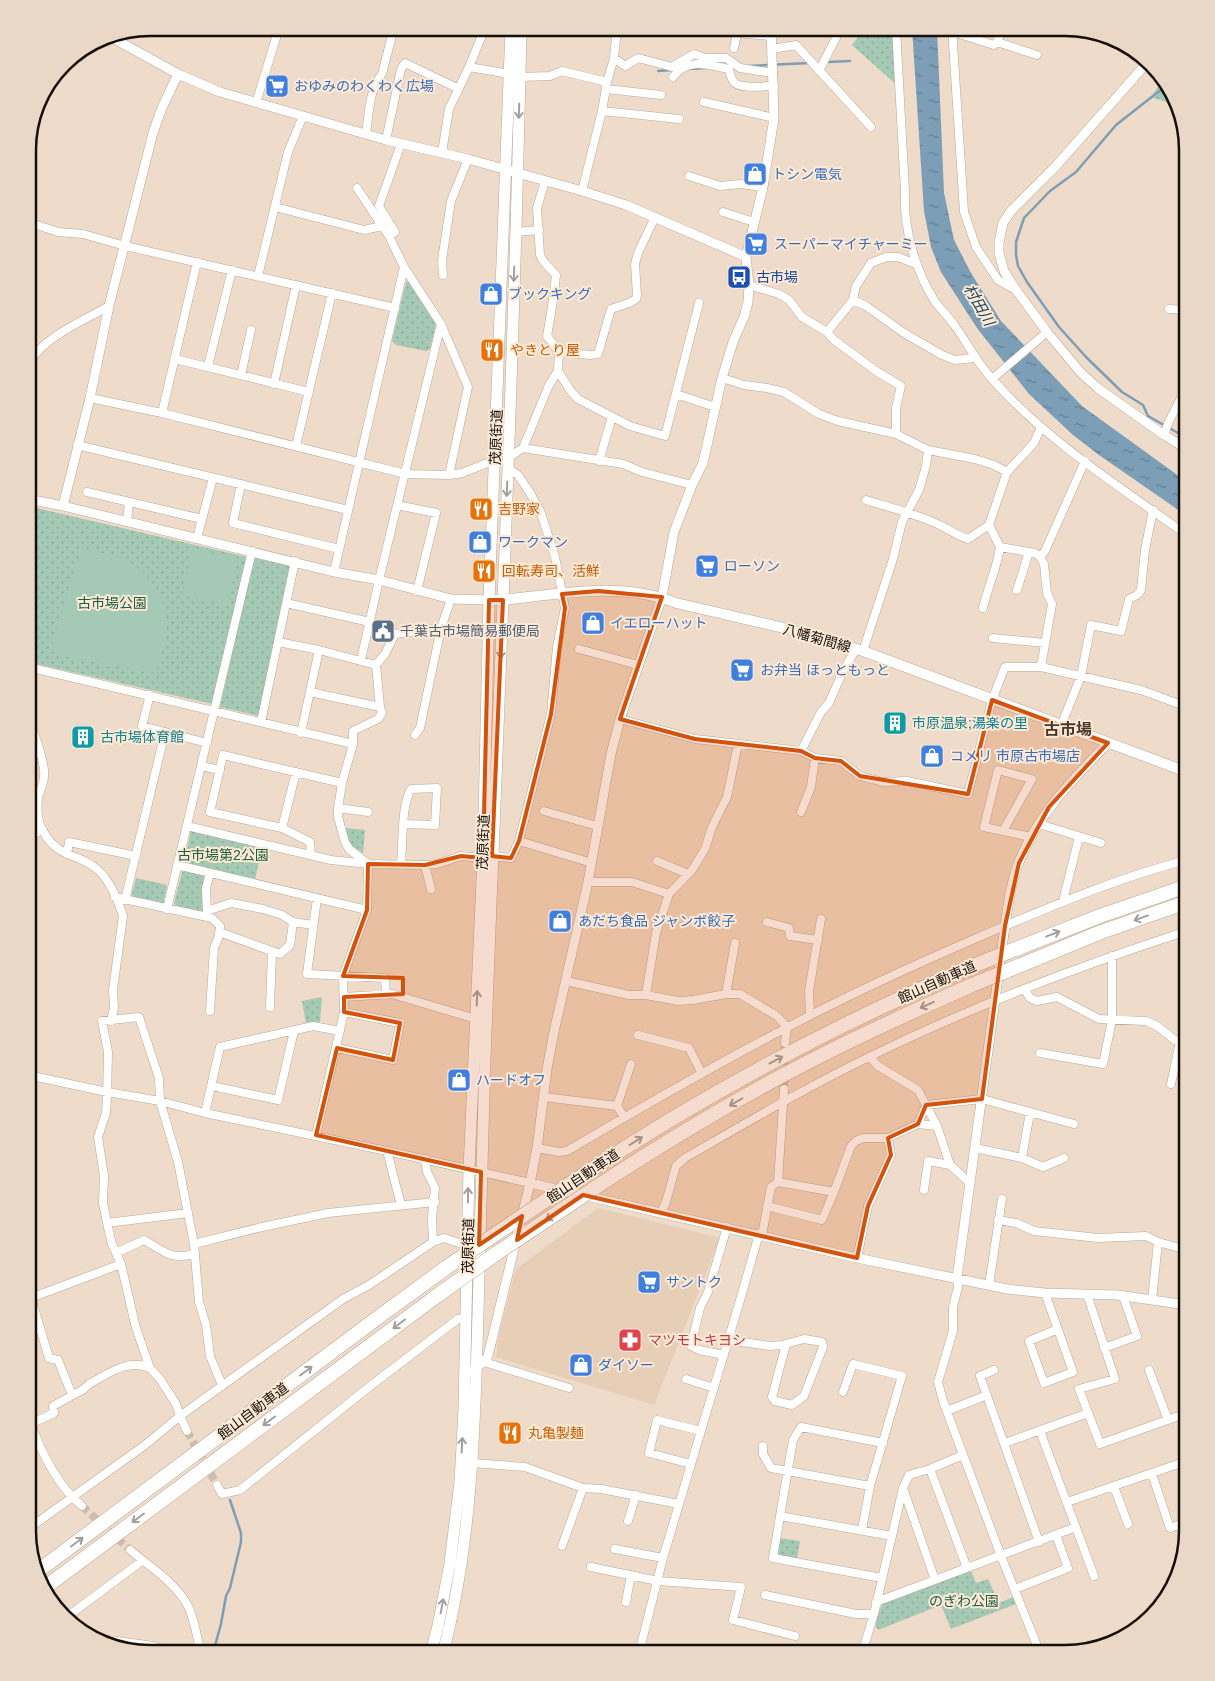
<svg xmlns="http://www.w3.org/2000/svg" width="1215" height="1681" font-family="Helvetica,'Noto Sans JP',sans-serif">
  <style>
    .built { fill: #e7ceb6 }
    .park { fill: url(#park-dots) }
    .pitch { fill: #a4c9b4 }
    .water { fill: url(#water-ripples) }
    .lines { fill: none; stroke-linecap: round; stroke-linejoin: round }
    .stream { stroke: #7c9eb6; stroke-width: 2.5 }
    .minor-tunnel { stroke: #cebdac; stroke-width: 8; stroke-dasharray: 8 4; stroke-linecap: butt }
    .minor-casing { stroke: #bba896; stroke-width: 9 }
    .tertiary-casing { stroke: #bba896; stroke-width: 10 }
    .secondary-casing { stroke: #bba896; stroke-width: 11 }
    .primary-casing { stroke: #bba896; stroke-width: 12 }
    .motorway-casing { stroke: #bba896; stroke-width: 15 }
    .minor { stroke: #fff; stroke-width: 8 }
    .tertiary { stroke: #fff; stroke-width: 9 }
    .secondary { stroke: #fff; stroke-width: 10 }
    .primary { stroke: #fff; stroke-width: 11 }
    .motorway { stroke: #fff; stroke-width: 14 }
    .motorway-bridge-casing { stroke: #bba896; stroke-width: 15; stroke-linecap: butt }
    .motorway-bridge { stroke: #fff; stroke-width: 14 }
    .oneway { stroke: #a29f9d }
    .marked { fill: #d3520c; fill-opacity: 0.2; stroke: #d3520c; stroke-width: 4; stroke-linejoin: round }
    .labels { text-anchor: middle; stroke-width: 4; stroke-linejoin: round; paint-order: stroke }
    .shop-label { font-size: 14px; fill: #366cbe; stroke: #fce9d6; text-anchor: start }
    .transit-label { font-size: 14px; fill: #164399; stroke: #fce9d6; text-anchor: start }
    .food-label { font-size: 14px; fill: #c56008; stroke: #fce9d6; text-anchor: start }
    .street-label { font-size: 14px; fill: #16100a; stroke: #fce9d6 }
    .park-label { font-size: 14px; fill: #1c5e42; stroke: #fce9d6 }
    .service-label { font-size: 14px; fill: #4e5e75; stroke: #fce9d6; text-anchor: start }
    .culture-label { font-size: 14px; fill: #0d838f; stroke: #fce9d6; text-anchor: start }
    .health-label { font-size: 14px; fill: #be3a42; stroke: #fce9d6; text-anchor: start }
    .water-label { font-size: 15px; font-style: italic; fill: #133f59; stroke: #fce9d6 }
    .quarter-label { font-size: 16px; font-weight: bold; fill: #483829; stroke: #fce9d6 }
    .rim { fill: none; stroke: #16100a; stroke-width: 2.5 }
  </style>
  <defs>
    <pattern id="park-dots" width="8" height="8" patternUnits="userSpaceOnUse" patternTransform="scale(1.25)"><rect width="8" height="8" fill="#a4c9b4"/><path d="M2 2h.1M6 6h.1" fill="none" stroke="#8cac99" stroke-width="1.8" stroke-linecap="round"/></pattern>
    <pattern id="water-ripples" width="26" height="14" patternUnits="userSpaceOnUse" patternTransform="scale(1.25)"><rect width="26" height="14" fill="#7c9eb6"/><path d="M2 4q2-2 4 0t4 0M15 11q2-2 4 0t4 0" fill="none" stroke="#657f92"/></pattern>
  </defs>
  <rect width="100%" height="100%" fill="#efdbc9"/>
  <path class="built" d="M598 1208 720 1238 654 1405 496 1357 499 1334 516 1269Z"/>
  <path class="park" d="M865 28H896L899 87 852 45Z
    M1163 80 1171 89 1175 105 1151 97Z
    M409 281 419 298 435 318 436 324 430 349 426 351 396 345 392 341 406 282Z
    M28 506 247 557 212 704 28 662Z
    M254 556 293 565 259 716 220 707Z
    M345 828 365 830 363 853 349 844Z
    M191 831 262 847 255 880 184 864Z
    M186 870 205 875 202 891 205 910 203 913 177 907 174 903 182 872Z
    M136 878 167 885 163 905 131 898Z
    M322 997 320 1022 306 1024 302 1001Z
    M778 1538 800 1541 797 1559 780 1557 777 1551Z
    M971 1571 976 1583 988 1579 999 1603 1013 1597 1016 1604 951 1629 941 1605 878 1630 874 1622 883 1603Z"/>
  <path class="pitch" d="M193 548 238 559 227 605 182 594Z
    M82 549C95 552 111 553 123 559 151 572 171 604 166 635 164 648 159 660 156 673L59 655 52 644Z"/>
  <path class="water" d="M912 28H937L944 193 954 240 971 273 1001 321 1082 406 1187 482V516L1099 455 1073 435 1029 394 977 328 941 272 931 247 924 211Z"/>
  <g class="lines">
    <path class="stream" d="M827 62 850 61
      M749 66 809 63
      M689 69 706 68
      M658 71 671 70
      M1167 85 1116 125 1076 172 1050 191 1024 218 1016 242V255L1018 266 1027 282 1059 327 1086 357 1122 392 1143 405 1148 416 1187 438
      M213 1653 221 1624 226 1596 230 1588 241 1542V1533L230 1500"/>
    <path class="minor-tunnel" d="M784 1089 785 1043
      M187 1431 217 1485
      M82 1506 130 1550"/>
    <g class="minor-casing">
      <path id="minor" d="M293 28 298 29V28
        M896 28 905 191C903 226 915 270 934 300 940 309 949 317 955 326 968 344 977 363 992 379 1047 441 1120 487 1187 535
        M952 28 964 212 976 247 998 280 1016 290
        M953 32 994 45 997 42 1003 28
        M737 33 771 36
        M997 42 1037 55
        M734 48 738 28
        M772 49 796 45 871 127
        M614 58 625 66 638 58 672 67 694 54 705 58H726L740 68 773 73
        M469 67 509 74
        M819 71 841 28
        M520 77 550 76 562 71 607 82
        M673 77C688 57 708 65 729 69 730 74 731 80 735 83 741 89 765 86 774 86
        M606 89 661 95
        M704 102 774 118
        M256 103 279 28
        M602 111 679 119
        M366 134C369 114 369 89 382 74L394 28
        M386 140 401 69 405 63 459 89
        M442 153 449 109 469 67 485 28
        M689 176 720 186 741 184 763 187
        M545 181 537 208 540 255 543 261 556 275C554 296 551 315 547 336L559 352 558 371 570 390 578 399 630 426 665 436 699 303
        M357 188 389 236 404 267 441 324 468 387 449 475
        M582 191 602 111 607 82 614 58 617 28
        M275 207 364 230 382 226
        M723 212 754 222
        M28 222 58 232 83 234 125 246 395 308
        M515 232 539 230
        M389 236 395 232 379 206 401 144
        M443 275 442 260 451 201 468 159
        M258 276 288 152 303 116
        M749 285 779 294 789 300 802 317 827 332 834 340 876 371 901 386 896 408V434
        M853 300 866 306 904 333 942 355 955 360 974 358
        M1169 309 1187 310
        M827 332 853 300 856 286 871 263 886 257H898L916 264
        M559 352 591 355 598 354 611 309 629 303 636 299 637 295 635 264 638 253 655 217
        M175 359 309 392
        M28 364C45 336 81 322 109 306
        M208 366 232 270
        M241 375 251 330
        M722 378 744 385 767 388 784 392 819 414 838 421 896 434 928 450 975 459 994 465 1007 472 989 525 1000 547 1035 553 1040 557 1044 564 1047 593 1052 604 1041 667
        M992 379 1047 332
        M274 384 296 285
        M676 394 715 407
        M90 398 162 413 406 474 449 475 462 473 495 460
        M1178 404 1187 409
        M162 413 197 262
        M1164 435 1169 421 1187 387
        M77 445 348 510
        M296 446 332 293
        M523 448 623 464 642 472 692 485
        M508 458 523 448 549 385 558 371
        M599 461 612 417
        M1007 472 1034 443 1041 427
        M241 484 233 523 339 549
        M87 492 202 519
        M866 500C888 507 912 513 933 522 946 527 955 535 968 539L989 525
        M397 505 436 513 417 591
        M127 521 129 502
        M197 538 213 478
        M1187 553V549
        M1040 557 1045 551 1085 461
        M334 572 404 267
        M1017 590 1029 552
        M286 603 370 622
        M983 608C988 587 997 568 1000 547
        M993 638 1045 643
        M278 642 319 650 376 665
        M579 649 638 665
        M863 651 893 559 902 522 919 490 926 466 928 450
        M361 660 379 580 441 324
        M28 667 353 744
        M310 692 380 707
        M150 695 142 726 207 743
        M28 717C33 730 46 763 44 776 44 783 40 790 38 798 37 808 37 822 43 831 59 860 78 852 98 870 109 879 119 902 123 916L113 990 114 1008 111 1021
        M620 719 695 739 801 751 815 758 841 761 860 776 883 782 907 781 968 794 992 700 1005 667H1041L1141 690 1187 707
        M261 722 295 561
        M1061 726 1081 676 1091 625 1121 631 1129 599 1137 595 1141 590 1145 550 1153 510
        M301 733 319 650
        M415 735 420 728 441 628
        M801 751 821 712 829 703 843 671 856 649
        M201 766 220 770
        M338 808 368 812
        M544 811 597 826
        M801 812 811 787 815 758
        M1039 824 1101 843
        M187 826 331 860 368 864 425 865 437 864 461 856 483 858
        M282 828 296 772
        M1003 831 1032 779 998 770 984 827 1031 837
        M28 838 41 830
        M519 841 592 863
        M67 854 69 842 136 856
        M311 855 310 842 282 828 210 812 223 755 342 783
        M492 856 511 858 519 841 551 714 557 647 565 608 555 557 541 513 530 493 518 475 507 468
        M657 861 688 874
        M401 863C403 843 401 806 411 789L437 788 435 825 404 824
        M177 865 367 910
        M425 865 431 889
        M588 882H632L669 894
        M115 897 212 918 220 926 219 936 214 948 210 1011
        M317 898 307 974 385 978 386 995
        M125 900 165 732
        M1063 901 1079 837
        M167 909 252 551
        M207 911 231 903 263 909 282 915 293 922 313 925
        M207 915 206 888 210 873
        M767 922 789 928 790 936 818 940
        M219 932 280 954 290 945 293 922
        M566 981 629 995H646L678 1001 693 1000 726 994H740L777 1016 787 1027 785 1043
        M1024 989 1030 998 1037 1001 1057 997 1099 1019 1146 1021 1157 1026 1175 1040 1187 1043
        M726 994 735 943
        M646 995 656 933 669 894 692 870 705 849 712 827 727 797 738 744
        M344 997 392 994 476 1019
        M270 1007 272 951
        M810 1015 809 991 821 919
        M638 1035 689 1048 702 1074
        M337 1048 393 1060 400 1023 344 1012
        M1040 1053 1103 1064 1112 1020V956
        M870 1057 878 1066 918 1090 937 1126
        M28 1075 107 1092 160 1101 205 1113 387 1151 530 1183
        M1171 1084 1180 1042
        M212 1086 278 1100 294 1031
        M544 1097 617 1106 624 1117
        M617 1106 631 1064
        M1030 1112 1022 1158 1043 1167 1064 1158
        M205 1113 220 1047 313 1026 340 1031
        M918 1124 926 1105 982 1099 1074 1124
        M316 1135 344 1012 343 976 367 910 368 864 349 849 345 842 338 817V808L342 783 353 744V731L378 719 382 713 380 707 376 665 385 654 395 634 441 628 451 599
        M537 1148 559 1152 567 1151C640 1108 713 1066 788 1027 850 994 914 965 979 937 1047 908 1116 878 1187 860
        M975 1148 1022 1158
        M387 1151 401 1205
        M425 1159 427 1172 435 1188 432 1218 433 1242
        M778 1182 784 1089
        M924 1190 928 1161 950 1165
        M767 1206 822 1220 834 1192
        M661 1213 666 1202 676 1166 685 1158C746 1123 807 1087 871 1056 973 1006 1079 966 1187 931
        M998 1220 1016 1223 1034 1231 1098 1238 1146 1236 1158 1242 1187 1250
        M107 1223 188 1213
        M762 1235 771 1187 778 1182 834 1192 851 1146 856 1141 863 1138H888L918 1124 937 1126 950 1165 970 1183
        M194 1244 262 1227 328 1213 435 1202
        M116 1253 144 1240C165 1252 170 1260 195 1254
        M857 1258 868 1206 891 1155 888 1138
        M957 1278 958 1287 953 1307V1331L938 1382 943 1401 1001 1556 1040 1653
        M989 1285 1002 1199
        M1045 1293 1073 1372 1044 1383 1029 1341 1058 1329
        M1087 1294 1115 1379 1079 1389 1100 1444 1187 1413
        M31 1298 49 1358 58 1360 72 1395
        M28 1299 121 1264
        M1152 1300 1158 1242
        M28 1333 40 1329
        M728 1340 770 1346 782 1345 804 1339 822 1342 823 1347 804 1396 792 1405 775 1401 772 1397 786 1344
        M1104 1348 1137 1336 1123 1296
        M724 1355 699 1350 691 1346 700 1308 708 1292 727 1227
        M484 1362 569 1388
        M994 1370 980 1376 1039 1542
        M1149 1370 1168 1420
        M686 1379 714 1388
        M843 1392 853 1364 902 1376 870 1486 862 1530
        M947 1411 987 1395
        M28 1417C39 1447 57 1486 82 1506
        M30 1424 54 1413 53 1406 84 1389 89 1384C108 1374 128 1358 150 1368
        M187 1431 180 1416 176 1404 160 1379 150 1368 136 1328 121 1264 112 1244 107 1223 103 1203 104 1176 98 1137 106 1113 107 1097 108 1052 102 1021 139 1017 159 1078 160 1101 178 1162 194 1244 199 1302 206 1325 210 1356 222 1385
        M1040 1431 1094 1576
        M1005 1443 1088 1413
        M763 1446V1454L771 1468 870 1486
        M28 1449 37 1441
        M472 1463 525 1467 583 1488
        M691 1464 649 1453 657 1420 701 1431
        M930 1469 967 1568
        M1152 1474 1170 1528 1187 1522
        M217 1485 222 1494 240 1490 369 1387 458 1319 466 1318
        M1114 1487 1128 1524
        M903 1488 935 1580
        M1067 1502 1187 1461
        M780 1516 793 1440 801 1427 883 1443
        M628 1521 636 1495
        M28 1529 145 1445 180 1416 343 1299 369 1285 433 1242 444 1238 468 1246
        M562 1546 583 1488 601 1489 679 1504
        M615 1549 663 1558
        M130 1550C150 1567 177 1583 189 1608 195 1622 197 1638 201 1653
        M591 1567 658 1581 741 1587 733 1620 795 1636
        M882 1578 773 1558 780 1516 892 1536
        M1015 1589 1068 1568 1056 1535
        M765 1595 856 1614H874
        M626 1602 631 1575
        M876 1602 1076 1527
        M68 1616 142 1561
        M94 1638 154 1646 171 1653
        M639 1653 663 1558 741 1297 759 1234
        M862 1653 874 1614 903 1488 909 1475 930 1469 963 1455"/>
    </g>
    <g class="tertiary-casing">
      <path id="tertiary" d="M109 36 178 74 220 92 386 140 468 159 582 191 626 205 746 257
        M1146 64 1055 167 1011 211 1003 223 999 242V253L1004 271 1016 290 1047 332 1081 373 1099 389 1119 403 1164 435 1187 449
        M28 499 63 506 334 572 379 580 451 599 489 600
        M63 506 90 398 109 306 153 133 161 110 178 74
        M530 1183 857 1258 1007 1289 1045 1293 1117 1295 1187 1305
        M957 1278 1005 926C1008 905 1011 882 1019 862 1038 814 1072 780 1108 743
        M464 1375 484 1362 488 1356 530 1183 537 1148 547 1069 554 1032 588 882 611 754 620 719 662 597 674 532 692 485 703 463 722 378 733 342 744 317 748 302 749 285 746 257 763 187 774 118 771 28"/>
    </g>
    <g class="secondary-casing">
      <path id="secondary" d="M489 600H503C558 594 623 581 676 603L788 629 863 651 1187 772"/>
    </g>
    <g class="primary-casing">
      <path id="primary" d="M431 1653 438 1626 450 1563 460 1482 464 1409 469 1169 483 858 489 600 511 28
        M443 1653C472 1542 475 1426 478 1312 480 1228 482 1143 485 1058 498 715 514 371 521 28"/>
    </g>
    <g class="motorway-casing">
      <path id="motorway" d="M1008 952 1100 916 1187 886
        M1011 969 1101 932 1187 902
        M580 1177C703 1095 833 1026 968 968
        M593 1189C665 1142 739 1097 816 1058 867 1032 920 1008 972 985
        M38 1571 384 1313 447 1267
        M43 1589 438 1295"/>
    </g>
    <use href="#minor" class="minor"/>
    <use href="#tertiary" class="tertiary"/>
    <use href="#secondary" class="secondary"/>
    <use href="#primary" class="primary"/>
    <use href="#motorway" class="motorway"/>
    <g class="motorway-bridge-casing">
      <path id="motorway-bridge" d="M968 968 1008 952
        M972 985 1011 969
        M447 1267 580 1177
        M438 1295 497 1253 593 1189"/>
    </g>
    <use href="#motorway-bridge" class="motorway-bridge"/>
  </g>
  <defs><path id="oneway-shaft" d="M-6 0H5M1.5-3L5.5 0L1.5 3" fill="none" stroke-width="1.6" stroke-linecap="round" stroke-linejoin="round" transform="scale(1.25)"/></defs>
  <g class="oneway">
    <use href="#oneway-shaft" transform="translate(519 111) rotate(92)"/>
    <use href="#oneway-shaft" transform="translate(514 274) rotate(92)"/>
    <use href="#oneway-shaft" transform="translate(507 489) rotate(92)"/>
    <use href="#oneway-shaft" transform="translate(501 651) rotate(92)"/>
    <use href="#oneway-shaft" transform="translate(1141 918) rotate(160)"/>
    <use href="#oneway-shaft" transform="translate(1053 934) rotate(-21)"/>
    <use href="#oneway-shaft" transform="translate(477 998) rotate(-88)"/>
    <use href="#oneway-shaft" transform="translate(927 1005) rotate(156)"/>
    <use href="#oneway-shaft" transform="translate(776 1060) rotate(-28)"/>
    <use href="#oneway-shaft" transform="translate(736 1102) rotate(150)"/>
    <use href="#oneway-shaft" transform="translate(636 1141) rotate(-32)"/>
    <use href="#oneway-shaft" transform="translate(468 1195) rotate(-89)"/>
    <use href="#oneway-shaft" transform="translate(552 1216) rotate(146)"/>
    <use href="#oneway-shaft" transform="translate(399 1324) rotate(143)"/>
    <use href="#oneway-shaft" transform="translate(306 1371) rotate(-37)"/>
    <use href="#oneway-shaft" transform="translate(269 1421) rotate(143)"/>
    <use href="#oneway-shaft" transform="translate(462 1445) rotate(-87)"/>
    <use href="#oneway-shaft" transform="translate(138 1518) rotate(143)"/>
    <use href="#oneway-shaft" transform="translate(77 1542) rotate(-37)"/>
    <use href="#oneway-shaft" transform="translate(442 1606) rotate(-79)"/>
  </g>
  <path class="marked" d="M598 591 662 597 620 719 695 739 801 751 815 758 841 761 860 776 968 794 992 700 1108 743 1049 807 1019 863 1005 926 982 1099 926 1105 918 1124 888 1138 891 1155 868 1206 857 1258 583 1195 517 1240 522 1216 479 1245 481 1172 316 1135 337 1048 393 1060 400 1023 344 1012V997L403 994V978L343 976 367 910 368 864 425 865 461 856 483 858 489 600H503L492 856 511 858 519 841 551 714 565 608 562 594Z"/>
  <defs>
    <g id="supermarket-square" transform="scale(1.25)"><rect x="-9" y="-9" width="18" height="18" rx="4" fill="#3f7fe0" stroke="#fce9d6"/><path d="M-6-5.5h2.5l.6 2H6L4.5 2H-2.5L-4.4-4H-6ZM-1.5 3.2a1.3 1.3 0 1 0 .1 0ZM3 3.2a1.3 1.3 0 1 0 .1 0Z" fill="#fff"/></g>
    <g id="shop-square" transform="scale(1.25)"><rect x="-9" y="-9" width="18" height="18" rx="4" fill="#3f7fe0" stroke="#fce9d6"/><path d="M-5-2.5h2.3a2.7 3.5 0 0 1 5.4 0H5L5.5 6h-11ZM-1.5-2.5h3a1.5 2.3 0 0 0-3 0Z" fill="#fff"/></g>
    <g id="bus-square" transform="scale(1.25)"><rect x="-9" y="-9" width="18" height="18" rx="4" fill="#1a4fb4" stroke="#fce9d6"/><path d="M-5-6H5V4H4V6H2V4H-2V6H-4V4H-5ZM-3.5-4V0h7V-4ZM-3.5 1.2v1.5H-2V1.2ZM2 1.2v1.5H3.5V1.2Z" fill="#fff"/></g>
    <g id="restaurant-square" transform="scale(1.25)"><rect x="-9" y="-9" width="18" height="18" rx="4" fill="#e8710a" stroke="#fce9d6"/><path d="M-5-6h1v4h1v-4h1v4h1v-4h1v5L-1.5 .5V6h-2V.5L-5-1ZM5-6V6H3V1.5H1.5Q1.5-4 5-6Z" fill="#fff"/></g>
    <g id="civic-square" transform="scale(1.25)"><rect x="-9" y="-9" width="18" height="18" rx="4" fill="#5c6f8a" stroke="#fce9d6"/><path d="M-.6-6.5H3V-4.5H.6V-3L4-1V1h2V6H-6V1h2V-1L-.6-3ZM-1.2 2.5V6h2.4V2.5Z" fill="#fff"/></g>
    <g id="building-square" transform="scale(1.25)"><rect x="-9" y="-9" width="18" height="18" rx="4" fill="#0f9aa8" stroke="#fce9d6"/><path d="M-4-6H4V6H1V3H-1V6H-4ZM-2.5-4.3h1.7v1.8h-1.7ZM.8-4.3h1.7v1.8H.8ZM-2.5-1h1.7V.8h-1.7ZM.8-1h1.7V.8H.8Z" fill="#fff"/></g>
    <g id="pharmacy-square" transform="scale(1.25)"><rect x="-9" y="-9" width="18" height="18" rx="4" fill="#e0444e" stroke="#fce9d6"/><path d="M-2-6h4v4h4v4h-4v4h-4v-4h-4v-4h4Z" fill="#fff"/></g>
  </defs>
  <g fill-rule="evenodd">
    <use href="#supermarket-square" x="277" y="86"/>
    <use href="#shop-square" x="755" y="174"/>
    <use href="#supermarket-square" x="756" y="244"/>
    <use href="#bus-square" x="739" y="277"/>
    <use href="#shop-square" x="491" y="294"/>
    <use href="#restaurant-square" x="492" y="350"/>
    <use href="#restaurant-square" x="481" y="509"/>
    <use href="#shop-square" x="480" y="542"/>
    <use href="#supermarket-square" x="707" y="566"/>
    <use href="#restaurant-square" x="484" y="571"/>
    <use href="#shop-square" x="593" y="623"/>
    <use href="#civic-square" x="383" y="631"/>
    <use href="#supermarket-square" x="742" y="670"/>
    <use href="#building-square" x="895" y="723"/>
    <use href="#building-square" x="83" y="737"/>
    <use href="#shop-square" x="932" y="756"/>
    <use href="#shop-square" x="560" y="921"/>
    <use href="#shop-square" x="459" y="1080"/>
    <use href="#supermarket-square" x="649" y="1282"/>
    <use href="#pharmacy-square" x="630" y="1340"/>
    <use href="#shop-square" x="581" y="1365"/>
    <use href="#restaurant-square" x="510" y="1433"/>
  </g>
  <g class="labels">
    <g class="shop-label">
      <text x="294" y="91">おゆみのわくわく広場</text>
      <text x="772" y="179">トシン電気</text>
      <text x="774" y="249">スーパーマイチャーミー</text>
      <text x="508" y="299">ブックキング</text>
      <text x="498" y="547">ワークマン</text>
      <text x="724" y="571">ローソン</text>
      <text x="610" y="628">イエローハット</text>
      <text x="760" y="675">お弁当 ほっともっと</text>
      <text x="950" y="761">コメリ 市原古市場店</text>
      <text x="578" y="926">あだち食品 ジャンボ餃子</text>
      <text x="476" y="1085">ハードオフ</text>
      <text x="666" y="1287">サントク</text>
      <text x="598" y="1370">ダイソー</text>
    </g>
    <g class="transit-label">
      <text x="756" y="282">古市場</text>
    </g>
    <g class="food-label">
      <text x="510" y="355">やきとり屋</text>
      <text x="498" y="514">吉野家</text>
      <text x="502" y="576">回転寿司、活鮮</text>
      <text x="528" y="1438">丸亀製麺</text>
    </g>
    <g class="street-label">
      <text transform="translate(496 437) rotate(-88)" y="5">茂原街道</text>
      <text transform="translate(817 638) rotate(16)" y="5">八幡菊間線</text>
      <text transform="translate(483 842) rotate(-88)" y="5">茂原街道</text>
      <text transform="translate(937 982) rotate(-24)" y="5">館山自動車道</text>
      <text transform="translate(583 1176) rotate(-34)" y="5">館山自動車道</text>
      <text transform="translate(468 1246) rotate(-89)" y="5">茂原街道</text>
      <text transform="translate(253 1411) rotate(-37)" y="5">館山自動車道</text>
    </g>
    <g class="park-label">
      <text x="112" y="608">古市場公園</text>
      <text x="223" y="860">古市場第2公園</text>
      <text x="964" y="1606">のぎわ公園</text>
    </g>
    <g class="service-label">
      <text x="400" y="636">千葉古市場簡易郵便局</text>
    </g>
    <g class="culture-label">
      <text x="912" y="728">市原温泉;湯楽の里</text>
      <text x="100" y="742">古市場体育館</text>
    </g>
    <g class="health-label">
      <text x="648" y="1345">マツモトキヨシ</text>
    </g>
    <g class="water-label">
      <text transform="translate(979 305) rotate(60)" y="5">村田川</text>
    </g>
    <g class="quarter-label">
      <text x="1068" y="735">古市場</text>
    </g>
  </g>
  <path d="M0 0H1215V1681H0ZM150 36H1065A114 114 0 0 1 1179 150V1531A114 114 0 0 1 1065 1645H150A114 114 0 0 1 36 1531V150A114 114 0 0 1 150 36Z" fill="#ead8c6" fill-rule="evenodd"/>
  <path class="rim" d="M150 36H1065A114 114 0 0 1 1179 150V1531A114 114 0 0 1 1065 1645H150A114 114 0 0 1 36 1531V150A114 114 0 0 1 150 36Z"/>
</svg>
